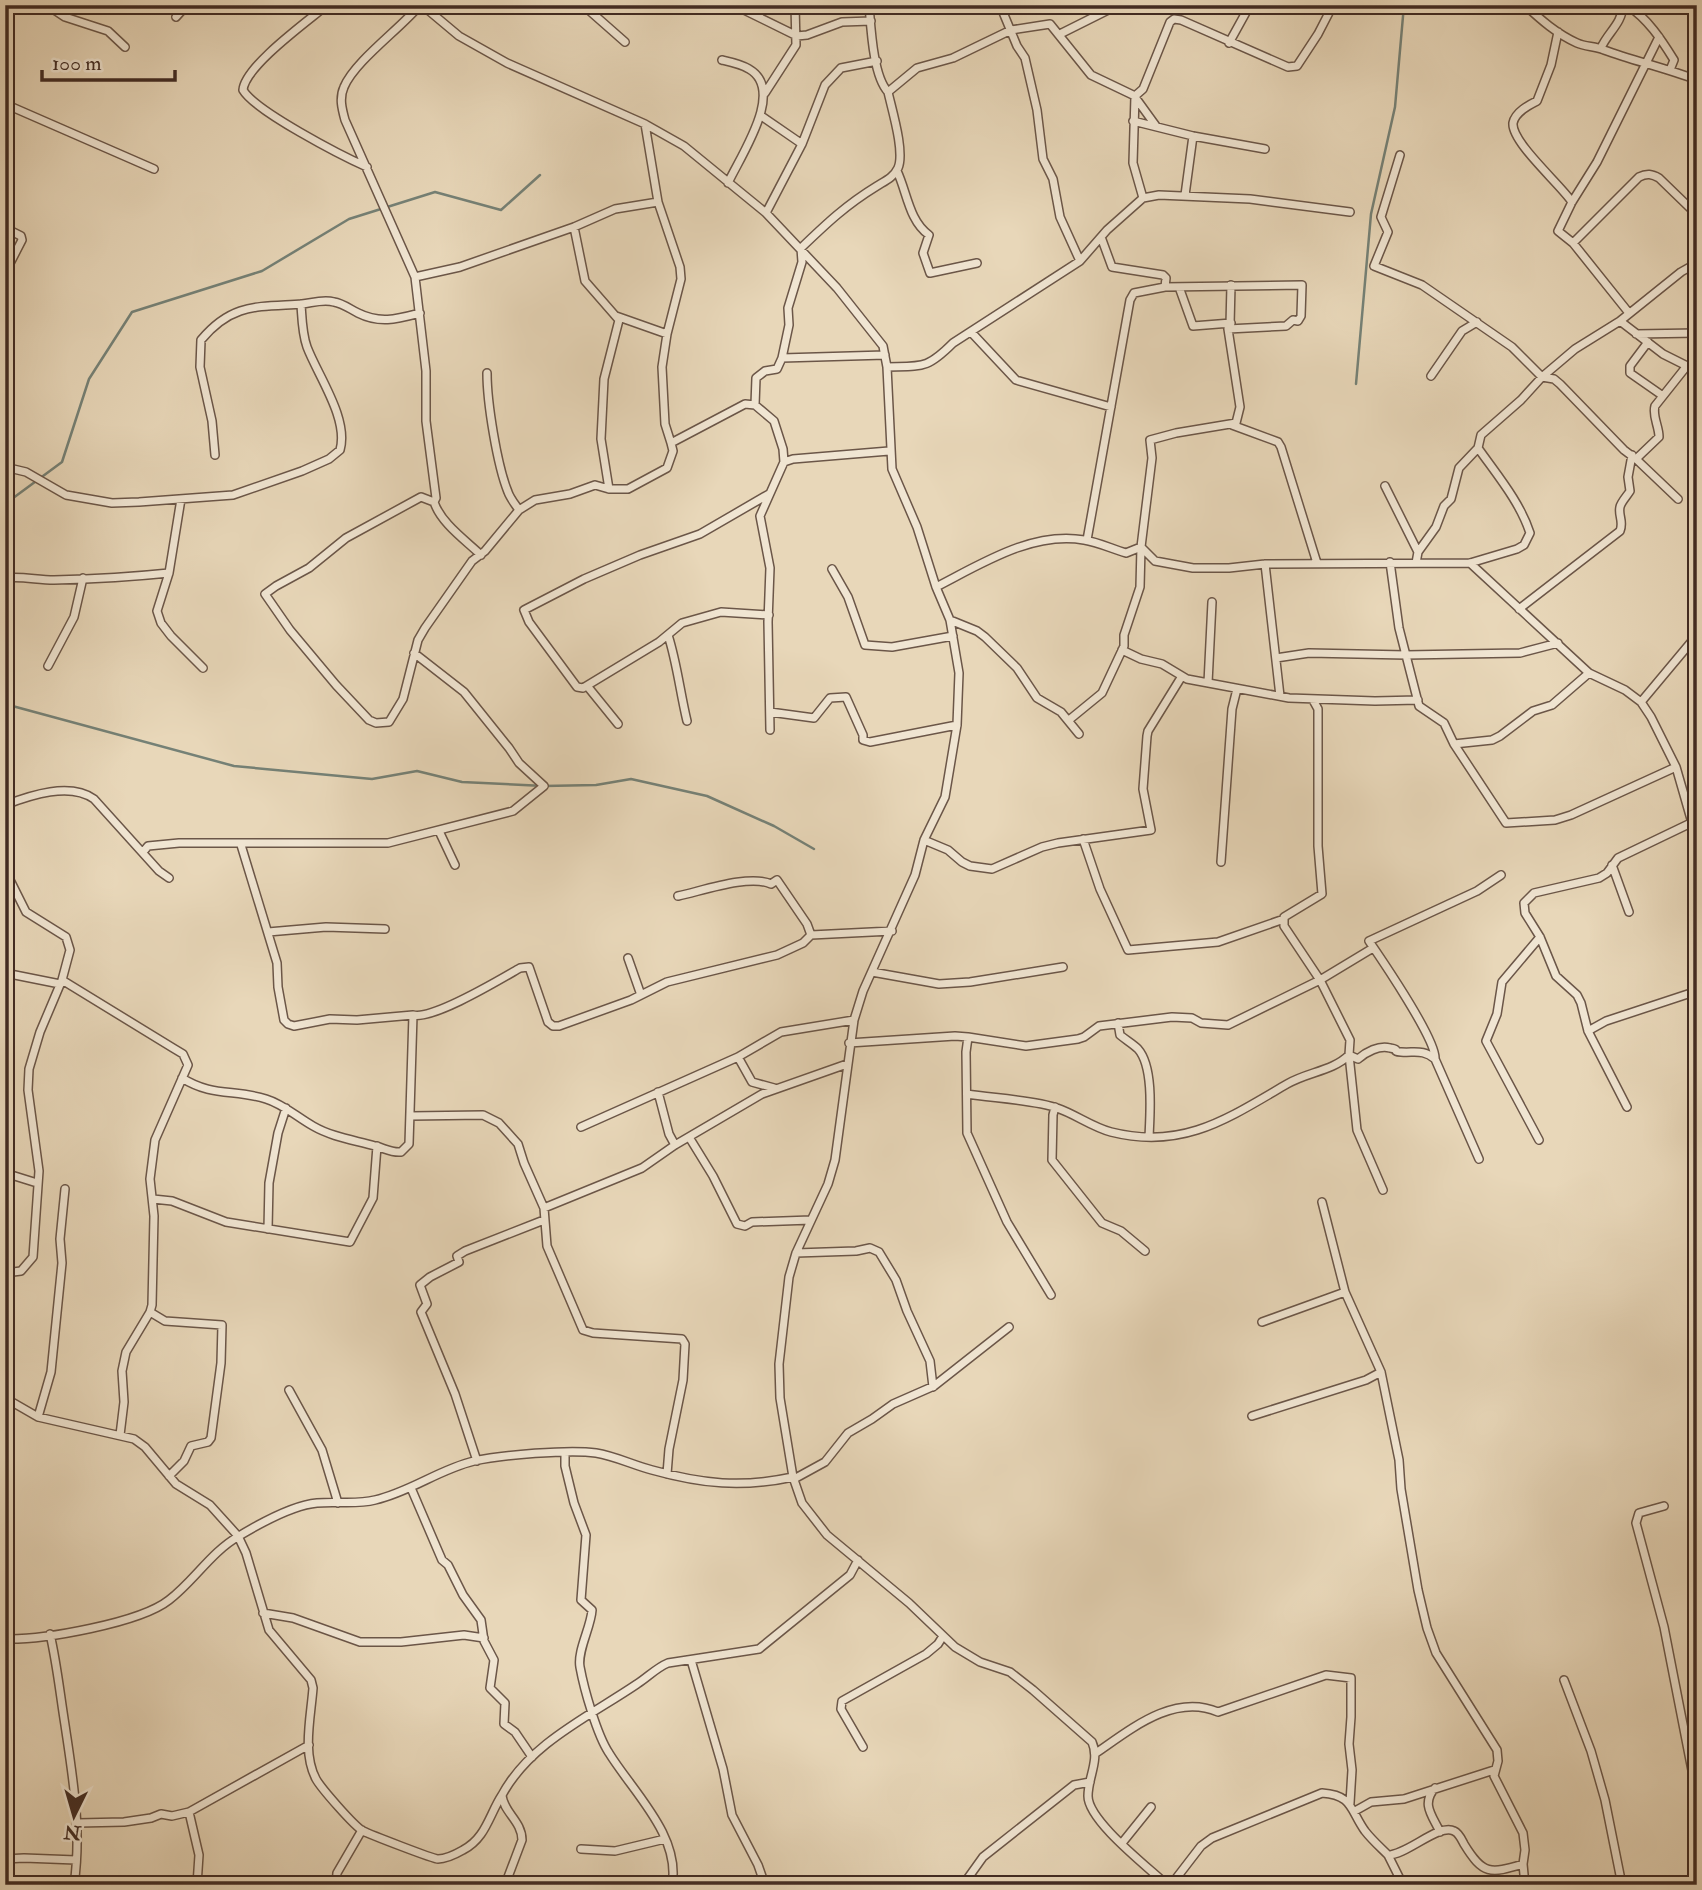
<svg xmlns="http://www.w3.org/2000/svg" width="1702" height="1890" font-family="'IM FELL Double Pica',serif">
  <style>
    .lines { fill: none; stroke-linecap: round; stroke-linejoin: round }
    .stream { stroke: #758176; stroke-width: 2.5 }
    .minor-casing { stroke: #6b5648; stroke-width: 10 }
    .minor { stroke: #f0e5d2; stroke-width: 7 }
  </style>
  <rect width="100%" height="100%" fill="#e8d7b9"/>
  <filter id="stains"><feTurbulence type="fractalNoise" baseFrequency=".00286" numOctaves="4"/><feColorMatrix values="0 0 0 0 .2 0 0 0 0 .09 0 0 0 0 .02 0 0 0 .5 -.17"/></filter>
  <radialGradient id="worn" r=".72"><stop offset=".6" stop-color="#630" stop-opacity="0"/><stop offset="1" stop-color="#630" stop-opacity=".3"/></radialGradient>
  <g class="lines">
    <path class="stream" d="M1356 384 1371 214 1395 107 1404 5
      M5 504 62 462 89 379 132 312 262 271 349 219 435 192 501 210 540 175
      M5 704 234 766 372 779 417 771 462 782 544 786 596 785 631 779 707 796 774 826 814 849"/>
    <g class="minor-casing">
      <path id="minor" d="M47 5 65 17 108 31 125 47
        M327 5C308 21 245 66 243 90 255 111 342 156 367 167
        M420 5C400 29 355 61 344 87 339 98 342 109 345 120L415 277 426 371V421L436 498 434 502 421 497 346 538 309 568 276 586 265 594 290 630 336 685 369 720 376 723 389 722 403 699 418 640 425 628 472 561 485 551 519 510 535 500 570 494 595 485 609 489H628L667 468 673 451 671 443 745 404 755 405 756 378 765 371 777 369 782 358 885 355
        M422 5 459 36 507 63 645 124 684 146 766 213 837 288 883 346 887 367 892 469 917 527 936 587 950 620 959 673 957 725 945 797 924 840 915 875 863 991 854 1020 835 1160 828 1184 796 1253 789 1277 779 1364 780 1398 793 1477 802 1503 827 1535 909 1603 955 1647 980 1662 1010 1672 1033 1690 1092 1742C1100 1760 1088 1777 1088 1796 1088 1821 1148 1867 1167 1885
        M583 5 625 42
        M734 5 797 36 807 35 842 22 871 21
        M869 5C871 28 873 76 888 92
        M1000 5 1017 46 1025 58 1037 110 1043 159 1053 179 1060 217 1080 261
        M1525 5C1541 20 1557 34 1577 43 1586 47 1595 46 1604 50 1634 61 1666 68 1697 80
        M1627 5C1648 19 1661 39 1674 60L1670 70
        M176 17 187 5
        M1558 32 1551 65 1537 101C1529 105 1515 112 1513 123 1511 142 1561 185 1572 202
        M1060 34 1118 5
        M1229 43 1250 5
        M1601 48C1608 32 1622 24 1623 5
        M722 60C731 62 741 64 749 69 786 90 741 155 728 183
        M765 93 796 45 795 5
        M1135 96 1133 163 1143 198
        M1135 97 1156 126
        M5 104 154 169
        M760 115 802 144
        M1133 121 1193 136 1265 149
        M645 124 658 202 680 267 681 279 667 334 662 367 665 424 671 443
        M1400 155 1381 217 1388 232 1374 266 1422 285 1512 347 1542 377 1554 379 1560 384 1624 450 1636 459 1659 437C1659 426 1652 416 1655 406L1686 367
        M897 171C907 192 909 221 929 235L923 253 930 273 977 263
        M1185 195 1193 136
        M766 213 802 144 825 85 841 68 877 61
        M574 227 585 281 619 320 604 379 601 439 609 489
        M5 228 21 236 22 240 5 273
        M1101 237 1112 267 1163 275 1166 278 1165 287
        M1573 243 1639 177C1647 173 1652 174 1659 178L1691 209 1697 219
        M415 277 460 267 574 227 615 209 658 202
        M1179 287 1193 326 1231 323
        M1629 313 1573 243 1558 231 1572 202 1597 162 1659 37
        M616 316 667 334
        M1620 321 1663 354 1697 371
        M1230 325 1231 285
        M971 332 1016 380 1111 407
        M1636 334 1697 333
        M1648 342 1630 366V373L1663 396
        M782 358 789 325 788 308 802 262 801 248C827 223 846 205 877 186 885 181 894 177 898 168 905 152 892 110 888 92L917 68 953 58 1011 30 1050 24 1091 75 1135 96 1143 89 1170 22 1174 19 1181 20 1288 67 1297 66 1318 34 1333 5
        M887 367C923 366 927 369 953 343L1080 261 1107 230 1143 198 1159 195 1250 199 1350 212
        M487 373C487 402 497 465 508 492 510 498 515 504 519 510
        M1431 376 1462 331 1477 322
        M755 405 774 421 783 449 784 462
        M1232 425 1278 442 1281 447 1317 563
        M215 455 212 421 200 367 201 340C232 303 257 307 302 304 312 303 323 299 334 302 342 303 350 309 358 313 380 324 397 319 420 313
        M1636 459 1678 499
        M5 467 26 472 66 495 112 503 139 502 233 495 302 471 329 459 340 450C349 419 318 376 307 347 302 333 302 318 301 304
        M1385 486 1418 552
        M769 494 700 534 640 555 584 579 524 610 529 622 577 687 583 688 659 642 682 623 721 612 769 615
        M181 499 169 573 157 611 161 623 171 636 203 668
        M434 502C441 523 464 539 481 555
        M1390 562 1399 628 1419 706 1444 723 1454 744 1506 823 1555 820 1571 815 1676 767
        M1416 563 1418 552 1436 527 1444 506 1451 499 1459 468 1478 448 1481 435 1521 400 1542 377 1575 349 1620 321 1681 272 1697 263
        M1470 563 1589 673 1625 690 1641 702 1651 717 1676 767 1697 840
        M1265 564 1280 696
        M832 569 848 597 865 645 892 647 953 636
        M5 578C22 576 37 580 54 580 93 579 131 577 169 573
        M936 587C981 564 1032 531 1084 540 1098 542 1112 549 1126 553L1141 547 1155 561 1193 568H1229L1265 564 1470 563 1517 549 1524 545 1530 533C1520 502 1497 475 1478 448
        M1519 609 1620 531C1624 521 1618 516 1620 507 1621 502 1627 496 1630 491L1628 477 1632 455
        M950 620 977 631 985 637 1017 668 1037 698 1061 712 1079 734
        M668 635C677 663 680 692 687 721
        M1122 650 1141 659 1162 664 1187 679 1289 698 1375 701 1418 700
        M1276 658 1309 653 1406 655 1520 653 1558 643
        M48 666 74 617 83 578
        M1208 683 1212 602
        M588 687 618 724
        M1313 700 1318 709V846L1322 894 1284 917V926L1320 980 1350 1040 1349 1055 1357 1130 1383 1190
        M1641 702 1697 635
        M770 712 814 718 830 698 846 697 863 735V740L870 742 957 725
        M1069 720 1102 693 1124 646V635L1140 587 1141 547 1152 458 1150 440 1176 433 1236 423 1240 407 1228 329 1286 326 1293 320 1298 321 1301 316 1302 285 1165 287 1134 293 1130 300 1087 540
        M770 730 768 622 770 568 760 516 784 462 793 459 889 451
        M1454 744 1492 740 1500 736 1533 711 1552 705 1589 673
        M5 805C31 795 70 782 94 799L159 871 169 878
        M1689 808 1697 797
        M439 831 455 865
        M1083 839 1100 889 1128 950 1218 942 1284 919
        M924 840 948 850 962 862 970 866 992 869 1042 847 1058 843 1151 830 1143 789 1147 736 1148 731 1182 676
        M241 845 277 963 278 987 284 1020 288 1024 294 1026 330 1019 357 1020 413 1015C433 1020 499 980 520 968L529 967 548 1022 553 1026H559L631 1000 667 982 777 955 803 943 811 935 892 931
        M143 852 148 846 179 843H388L513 811 544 786 519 763 509 748 464 692 414 653
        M1221 862 1232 709 1237 689
        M1612 865 1629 912
        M5 870 26 912 66 937 70 950 62 980 40 1032 29 1069 28 1090 39 1171 33 1257 21 1271 5 1273
        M678 896C702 891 749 874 771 884L777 880 807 924 811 935
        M268 932 326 927 385 929
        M628 958 641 995
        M872 972 939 984 970 982 1063 967
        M5 973 60 984
        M62 980 173 1048 183 1054 188 1065 155 1140 150 1179 154 1216 152 1305 150 1312 126 1352 122 1371 124 1402 120 1435
        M1118 1023 1120 1035C1126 1040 1133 1044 1138 1049 1154 1067 1150 1115 1149 1137
        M1588 1031 1606 1021 1697 991
        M968 1037 1026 1046 1078 1039 1084 1037 1099 1026 1172 1017 1192 1018 1201 1023 1228 1025 1320 980 1373 948
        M849 1043 955 1036 968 1037 966 1052 967 1133 1007 1222 1051 1295
        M738 1057 752 1082 774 1088
        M1435 1059C1437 1041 1382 960 1369 941L1477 891 1501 875
        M182 1078C212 1097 234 1089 266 1099 283 1104 297 1117 313 1126 332 1137 354 1140 375 1146 384 1148 391 1153 401 1152L409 1144 413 1015
        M658 1092 669 1134 675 1145
        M967 1094C992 1098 1035 1100 1057 1108 1075 1114 1092 1127 1111 1132 1183 1150 1227 1119 1287 1084 1307 1072 1333 1071 1349 1055L1358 1059C1366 1052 1379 1045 1390 1048 1402 1050 1390 1051 1401 1052 1415 1053 1423 1049 1435 1059L1479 1159
        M1055 1107 1053 1115 1052 1160 1102 1223 1121 1231 1145 1251
        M1627 1107 1588 1031 1581 1003 1577 995 1556 976 1540 937 1525 913 1524 903 1534 893 1599 878 1607 873 1618 858 1693 822
        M411 1116 483 1115 499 1123 518 1144 524 1163 544 1208 547 1246 583 1330 593 1333 682 1339 685 1344 683 1380 669 1449 667 1474
        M581 1127 738 1057 781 1032 854 1020
        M689 1137 713 1176 737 1224 745 1226 752 1222 811 1220
        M1539 1140 1486 1041 1497 1014 1502 982 1540 937
        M5 1173 37 1183
        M153 1199 172 1201 226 1222 350 1242 373 1198 377 1146
        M1322 1202 1345 1292 1381 1372 1399 1460 1401 1489 1418 1590 1427 1628 1436 1653 1497 1750 1498 1761 1494 1776 1523 1833 1525 1850 1523 1864 1525 1885
        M544 1208 642 1168 675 1145 762 1094 847 1064
        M268 1229 269 1183 278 1133 286 1108
        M796 1253 856 1251 870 1248 879 1252 896 1280 907 1311 930 1361 933 1387
        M150 1312 165 1321 222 1325 221 1363 211 1438 208 1442 191 1446 184 1461 169 1476
        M1262 1322 1345 1292
        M289 1390 322 1450 338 1503
        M5 1398 38 1417 134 1439 145 1447 176 1484 210 1505 238 1536 246 1553 269 1630 311 1680 313 1688C311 1716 302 1753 316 1779 321 1788 354 1826 363 1831 369 1834 433 1859 438 1859 446 1859 456 1854 463 1850 486 1838 489 1815 502 1795
        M1252 1416 1366 1380 1381 1372
        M38 1417 51 1372 62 1263 60 1239 65 1189
        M565 1453V1466L574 1503 586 1535 581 1600 592 1610C591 1627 577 1651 580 1667 584 1689 597 1735 609 1753 633 1792 681 1836 672 1885
        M477 1461 455 1394 421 1312 427 1304 420 1285 430 1277 459 1262 457 1256 465 1251 544 1220
        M794 1479 825 1462 848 1433 872 1419 893 1404 934 1386 1009 1327
        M411 1488 442 1560 448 1565 463 1595 481 1620 484 1641 494 1660 490 1688 505 1703 504 1724 515 1732 532 1757
        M1664 1506 1639 1513 1636 1523 1664 1627 1697 1796
        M263 1613 293 1618 360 1642H401L464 1635 484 1638
        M50 1634C57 1664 60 1694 65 1725 73 1779 82 1830 74 1885
        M5 1639C43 1640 140 1623 169 1600 194 1581 211 1552 239 1536 259 1524 294 1505 317 1503 337 1501 356 1505 375 1500 410 1492 440 1469 474 1461 501 1455 569 1449 596 1453 615 1456 633 1465 652 1470 702 1484 742 1488 793 1477
        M691 1660 723 1769 732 1815 758 1865 765 1885
        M1564 1680 1591 1751 1605 1800 1622 1885
        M863 1747 841 1709 842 1701 926 1654 938 1644 943 1636
        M1096 1753C1131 1729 1174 1693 1218 1712L1326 1675 1351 1678V1717L1349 1744 1352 1770 1350 1803
        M1435 1788C1421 1804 1432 1815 1440 1832
        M1355 1811 1371 1802 1404 1799 1494 1770
        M189 1812 199 1855 197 1885
        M78 1823 124 1822 151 1818 161 1814 172 1816 189 1812 309 1745
        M1122 1843 1151 1807
        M581 1849 615 1851 665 1839
        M1388 1855 1403 1885
        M5 1859 24 1858 76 1860
        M336 1885 337 1873 362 1830
        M505 1885 522 1840C522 1821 503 1812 502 1795 530 1743 590 1716 637 1684 648 1677 656 1668 668 1663L759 1649 850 1575 858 1560
        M963 1885 983 1857 1074 1785 1090 1782
        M1171 1885 1201 1846 1212 1838 1322 1793C1353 1795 1350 1810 1365 1831 1372 1840 1380 1847 1388 1855 1407 1855 1439 1823 1454 1831 1459 1833 1462 1840 1464 1844 1483 1875 1490 1874 1523 1864"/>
    </g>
    <use href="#minor" class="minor"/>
  </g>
  <rect width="1702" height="1890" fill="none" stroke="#e8d7b9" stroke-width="28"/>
  <rect x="7" y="7" width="1688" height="1876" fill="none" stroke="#412b23" stroke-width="3.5"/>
  <rect x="14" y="14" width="1674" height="1862" fill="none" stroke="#412b23" stroke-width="2"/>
  <g transform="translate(74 1816) rotate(185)" stroke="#f0e5d2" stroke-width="5" paint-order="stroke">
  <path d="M0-5L12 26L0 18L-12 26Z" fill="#412b23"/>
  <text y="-10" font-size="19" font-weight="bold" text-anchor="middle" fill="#412b23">N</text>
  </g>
  <path d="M42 70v10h133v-10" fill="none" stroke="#412b23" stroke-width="3.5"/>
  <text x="52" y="70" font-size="21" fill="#412b23" stroke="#f0e5d2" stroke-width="5" paint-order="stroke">100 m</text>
  <rect width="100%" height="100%" filter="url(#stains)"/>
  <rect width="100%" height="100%" fill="url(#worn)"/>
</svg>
